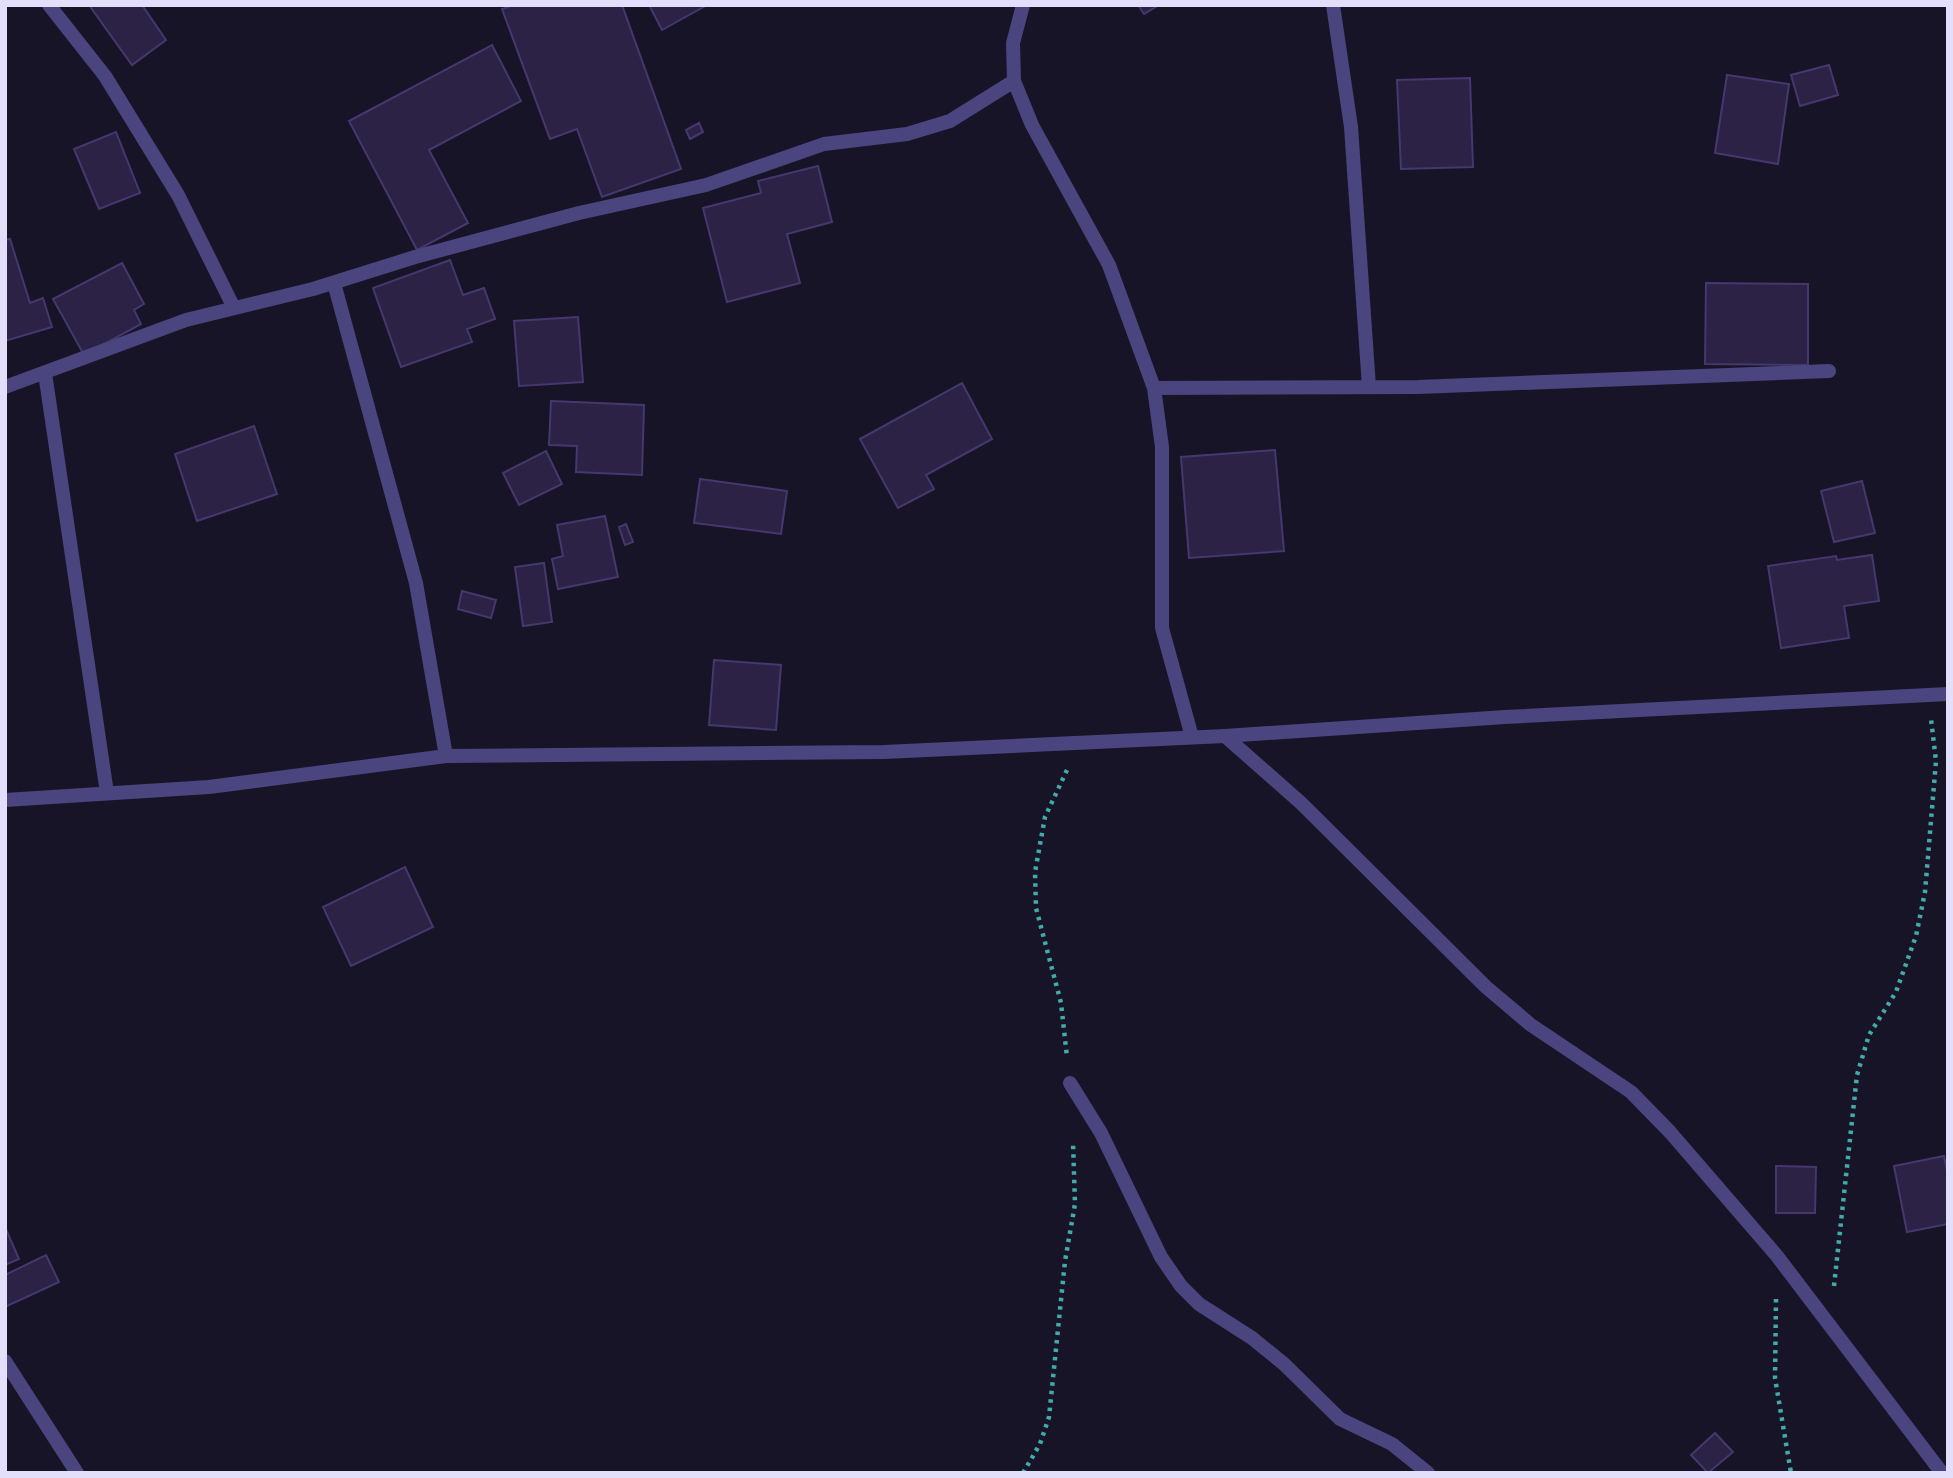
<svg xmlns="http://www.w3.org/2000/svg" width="1953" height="1478" font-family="'Alegreya Sans',sans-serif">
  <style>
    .building { fill: #2b2245; stroke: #45386e; stroke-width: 2 }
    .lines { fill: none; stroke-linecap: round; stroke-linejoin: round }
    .path { stroke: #41abaa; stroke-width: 4.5; stroke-dasharray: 3.5 5; stroke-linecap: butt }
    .lane { stroke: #4a457f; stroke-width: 14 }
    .street { stroke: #4a457f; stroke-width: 14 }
  </style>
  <rect width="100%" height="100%" fill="#181427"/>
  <path class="building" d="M89 5H142L166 40 132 65Z
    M514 5H622L681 169 602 197 577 129 550 139 502 9Z
    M649 5H707L662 30Z
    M1138 5H1159L1144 14Z
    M492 45 521 101 429 150 468 223 417 250 349 121Z
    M1829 65 1838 95 1800 106 1791 75Z
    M1727 75 1789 84 1778 164 1715 153Z
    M1470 78 1473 167 1401 169 1397 80Z
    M699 123 703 132 690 139 686 130Z
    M116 132 140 193 99 209 74 149Z
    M818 166 832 222 787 234 800 283 727 302 703 208 761 193 758 181Z
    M10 239 30 303 43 298 52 327 5 341V240Z
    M450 260 463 295 484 288 495 319 467 329 472 342 401 367 373 288Z
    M122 263 144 304 134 310 141 324 84 355 53 299Z
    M1706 283 1808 284V365L1705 364Z
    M578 317 583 382 519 386 514 321Z
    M962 383 992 439 926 475 934 489 898 508 860 439Z
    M551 401 644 405 642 475 576 472 577 446 549 445Z
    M254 426 277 494 197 521 175 454Z
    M1275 450 1284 551 1189 558 1181 457Z
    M546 451 562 484 519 505 503 473Z
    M700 479 787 491 781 534 694 523Z
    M1862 481 1875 533 1834 542 1821 491Z
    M605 516 618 577 558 589 552 559 563 556 557 525Z
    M626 524 633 542 625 545 619 527Z
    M1872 555 1879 601 1844 606 1849 638 1781 648 1768 566 1836 556 1837 560Z
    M544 563 552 622 523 626 515 567Z
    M462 591 496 600 491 618 458 609Z
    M714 660 781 665 776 730 709 725Z
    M405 867 433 927 351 966 323 907Z
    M1944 1156 1948 1176V1224L1907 1232 1894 1166Z
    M1776 1166 1816 1167 1815 1213H1776Z
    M5 1227 19 1259 5 1265Z
    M46 1255 59 1282 5 1307V1275Z
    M1715 1433 1733 1452 1708 1473 1691 1455Z"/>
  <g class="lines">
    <path class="path" d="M1067 770 1045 817 1035 872 1036 908 1061 1003 1067 1057
      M1834 1286 1857 1075 1869 1035 1896 992 1916 936 1925 892 1936 761 1931 719
      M1776 1299 1775 1378 1791 1473
      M1023 1473 1040 1444 1049 1417 1065 1261 1075 1204 1073 1142"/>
    <path class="lane" d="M1225 736 1301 803 1486 987 1531 1025 1631 1092 1670 1132 1777 1256 1942 1473"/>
    <path class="street" d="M49 5 105 76 178 195 234 308
      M1023 5 1013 43 1014 81 1032 125 1109 265 1154 388 1162 447V628L1192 737
      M1333 5 1351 127 1369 387
      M334 283 416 583 446 756
      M45 373 107 793
      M5 387 186 320 313 289 415 257 579 213 706 185 824 144 907 134 950 121 1014 81
      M1154 388 1418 387 1829 371
      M5 800 209 787 446 756 884 752 1225 736 1505 717 1948 694
      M1070 1083 1101 1133 1161 1257 1181 1286 1199 1304 1252 1338 1284 1364 1340 1419 1392 1444 1428 1473
      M5 1361 77 1473"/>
  </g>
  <rect width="1953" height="1478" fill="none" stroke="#e3defa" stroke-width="14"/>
</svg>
